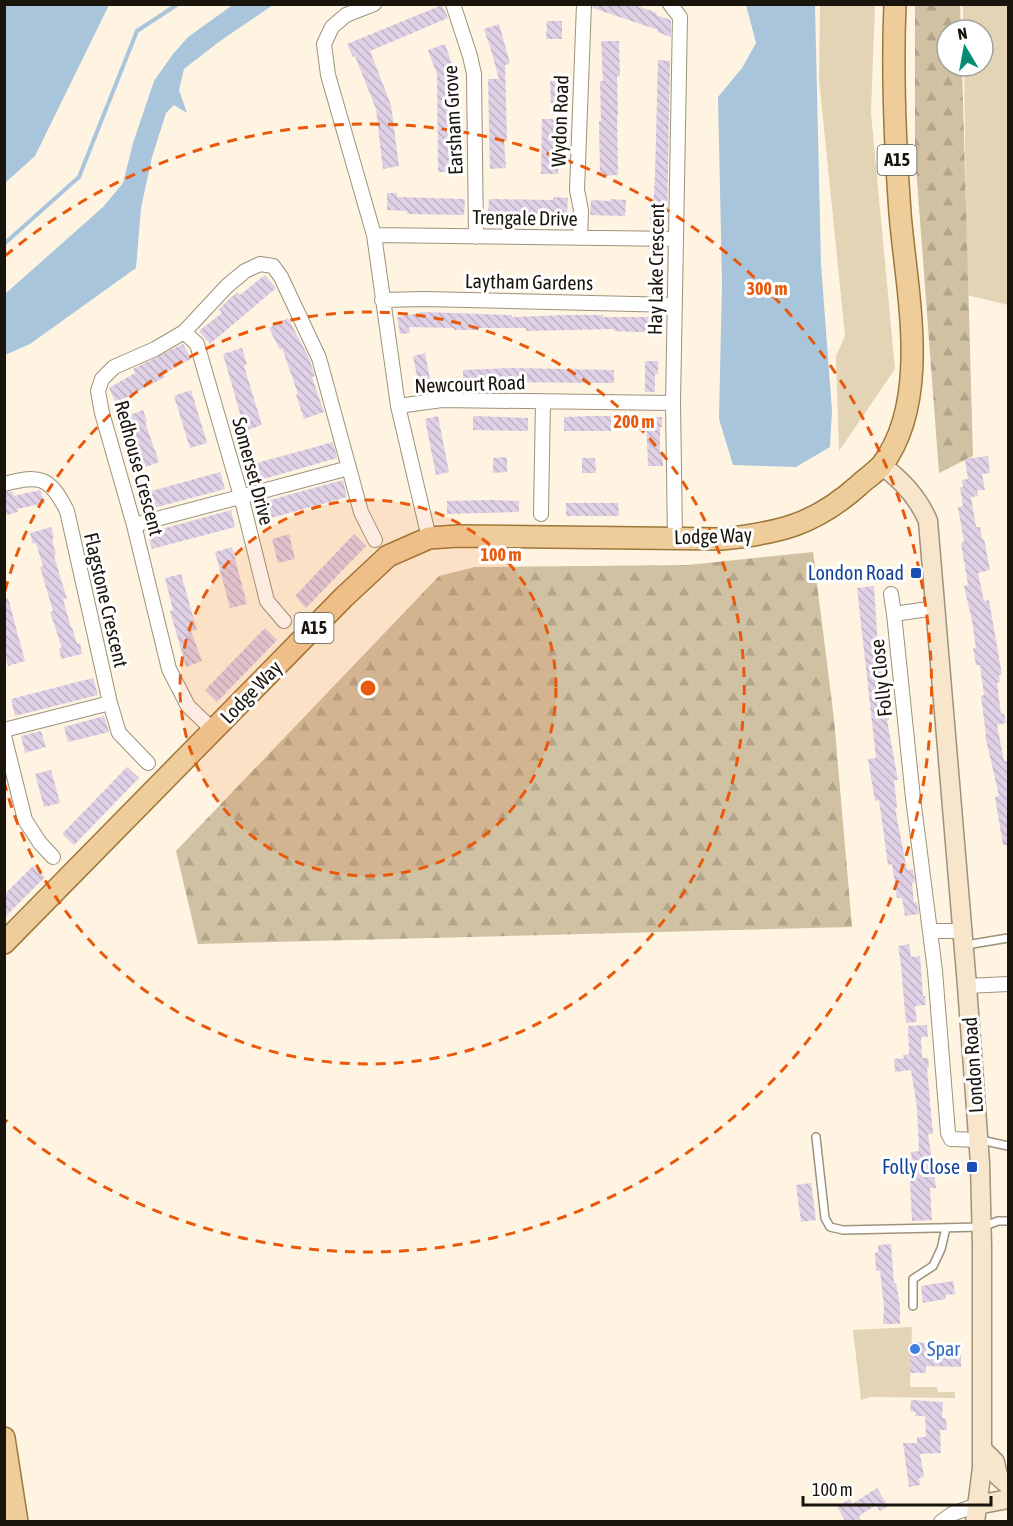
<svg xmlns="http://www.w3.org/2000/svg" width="1013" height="1526" font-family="'Asap Condensed',sans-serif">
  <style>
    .green { fill: #e3d4b6 }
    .forest { fill: url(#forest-firs) }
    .water { fill: #a9c5dc }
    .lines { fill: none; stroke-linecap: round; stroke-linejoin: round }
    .stream { stroke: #a9c5dc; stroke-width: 4 }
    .building { fill: url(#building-back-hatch) }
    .service-casing { stroke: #9e927c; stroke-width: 10 }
    .minor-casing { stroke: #9e927c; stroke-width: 16 }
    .secondary-casing { stroke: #9e927c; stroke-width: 21 }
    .primary-casing { stroke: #9d773c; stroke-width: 24 }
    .service { stroke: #fff; stroke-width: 7 }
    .minor { stroke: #fff; stroke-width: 14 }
    .secondary { stroke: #f7e6cc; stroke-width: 18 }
    .primary { stroke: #efcd9a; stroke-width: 21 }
    .ring { fill: none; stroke: #e8590c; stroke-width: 3; stroke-dasharray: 10 8 }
    .transit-dot { fill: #1a4fb4; stroke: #fff; stroke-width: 2 }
    .shop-dot { fill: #3f7fe0; stroke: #fff; stroke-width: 2 }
    .labels { text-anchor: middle; stroke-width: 6; stroke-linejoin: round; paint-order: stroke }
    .shield { fill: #fff; stroke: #5e5a55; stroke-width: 1.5 }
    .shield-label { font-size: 18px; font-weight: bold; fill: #19140c }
    .street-label { font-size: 20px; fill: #19140c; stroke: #fff }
    .transit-label { font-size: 20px; fill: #164399; stroke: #fff; text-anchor: end }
    .shop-label { font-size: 20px; fill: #366cbe; stroke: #fff; text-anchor: start }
    .centre { fill: #e8590c; stroke: #fff; stroke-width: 3 }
    .ring-label { font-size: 18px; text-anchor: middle; font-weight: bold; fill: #e8590c; stroke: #fff; stroke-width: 6; stroke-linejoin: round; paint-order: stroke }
  </style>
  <defs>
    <pattern id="forest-firs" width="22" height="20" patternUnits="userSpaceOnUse" patternTransform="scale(1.5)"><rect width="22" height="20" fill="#d0c1a3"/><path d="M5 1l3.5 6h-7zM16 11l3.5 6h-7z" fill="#b2a58b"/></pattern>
    <pattern id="building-back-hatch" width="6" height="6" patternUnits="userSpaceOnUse" patternTransform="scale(1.5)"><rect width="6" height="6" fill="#dfd0e6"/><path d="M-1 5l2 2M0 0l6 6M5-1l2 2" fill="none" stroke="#bfb2c4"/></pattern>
  </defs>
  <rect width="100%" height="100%" fill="#fef4e1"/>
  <path class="green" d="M820 5H875L871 113 895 369 839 451 836 356 845 336 819 79Z
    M963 5H1008V305L967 295 964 66H983V30H963Z
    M912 1327 910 1387H937L938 1392H955V1398L870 1397 861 1400 853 1330Z"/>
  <path class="forest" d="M915 5H960L961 30H947V66H962L973 456 939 473 915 154Z
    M813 552 834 719 852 927 198 944 176 851 439 576 475 567 688 565Z"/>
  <path class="water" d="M5 4 109 5 35 156 5 183Z
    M234 4 273 5 220 41 184 69 179 90 187 113 174 105 166 113 152 157 141 208 136 268 30 344 5 355V294L103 207 123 183 133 143 154 81 173 54 188 37Z
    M746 5H815L821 265 832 410 830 447 796 467 733 465 719 419 722 282 718 97 742 68 756 43Z"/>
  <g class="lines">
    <path class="stream" d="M4 244 79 177 137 31 178 4"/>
  </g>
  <path class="building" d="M593 4H632L657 13 656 15 671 20V37L657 32 658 30 593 8Z
    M442 5 448 18 370 51 391 105 399 166 383 169 376 109 355 56 353 57 347 44Z
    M547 21H562V39H546Z
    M499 24 510 63 505 65 507 141H504L506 168 490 169 488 79H499L491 50 484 29Z
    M601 41H619L620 76H617L618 116H617L618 175 600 176 599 121H601L600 81H603Z
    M445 44 454 70 455 172H438L437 74 428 50Z
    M658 60 670 61 667 224 650 222 651 212H653L655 175Z
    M550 81H568V105L551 106Z
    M542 119H559L558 174H541Z
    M387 193H397V197L465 199 464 215 407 214V211L387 210Z
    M553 197 568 198 567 214 488 215 489 199 553 200Z
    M611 199 626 200 625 216 590 215 591 200 611 201Z
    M265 275 276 288 210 344 199 331 222 313 219 309 237 292 240 295Z
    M424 312 512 315V317L568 315H603V317H662V333L614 331V329L526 331V328H479V330H454V328L409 327 410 333 400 334 397 317Z
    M288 318 309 358 315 376 312 377 324 412 304 419 296 395 298 394 282 348 280 350 269 328Z
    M183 344 191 359 163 374 165 377 116 403 109 388 135 373 133 369Z
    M242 348 247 364 244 366 262 425 245 431 223 354Z
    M425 353 432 390 420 391 413 356Z
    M645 361H658V374H655V392H645Z
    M513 368 614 370V383L463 382V370Z
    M191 390 207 443 190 448 174 396Z
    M143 410 147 421 145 422 159 462 138 470 123 418Z
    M438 416 449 472 436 475 425 419Z
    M473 416 528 418V431L473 430Z
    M594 416H611V431H564V417Z
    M646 417H662V427H660V453H663V466H648Z
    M333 442 337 458 253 482 249 465Z
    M988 456 990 473 982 474 985 490H977L978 496 971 497 976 527H980L982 539H984L990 570 978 573 984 601 989 600 1002 675H999L1000 682 997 683 1001 714 1004 713 1006 723 997 725 1004 761H1008V845H1003L995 797 999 796 985 735H986L981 696 984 695 980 665H976L973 648H976L972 621 964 586 968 585 961 543 964 542 958 507 963 506 960 487H963L962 480 968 479 965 459Z
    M507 457V472L493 473V458Z
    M582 458H595L596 473H582Z
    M220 472 225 489 142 511 137 495Z
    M343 480 347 497 264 520 259 503Z
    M40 490 45 503 17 509 18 512 7 515 4 506V493L12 491 14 496Z
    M493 500 519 501V512L447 514V501Z
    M566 503H618L619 516H566Z
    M231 510 235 527 152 549 147 533Z
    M51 527 54 538 52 539 56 555 54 556 67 599H63L71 627H72L77 644 80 643 82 654 61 659 59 648H62L50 612 53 611 40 567 43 566 36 543 33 544 30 533Z
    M289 534 295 559 278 563 272 539Z
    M354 534 366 546 306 608 295 596Z
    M232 547 247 604 230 608 215 552Z
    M181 574 197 630 191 631 202 661 186 667 170 611 173 610 165 578Z
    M874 586 878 648 889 720H887L898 780H894L897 808H895L907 870 913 869 915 882 912 883 914 903 917 902 919 914 905 916 902 898H897L892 864 888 865 879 800 875 801 868 759 876 758 857 588Z
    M4 598H8L25 661 8 666 4 651Z
    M265 628 277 640 217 702 205 690Z
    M93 678 98 695 15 716 11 699Z
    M104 716 109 732 68 742 64 727Z
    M41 731 46 747 25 753 21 736Z
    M127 767 139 778 74 845 62 834Z
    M51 770 60 803 44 807 35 774Z
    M33 866 45 877 4 918V895Z
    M909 944 911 957 920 956 923 996H925L926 1005 915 1006 917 1022 906 1023 901 965 898 946Z
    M927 1025 928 1037H921L922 1058H928L929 1067 927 1068 933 1134H928L936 1188H930L932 1220 912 1221 910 1181H914L911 1152 919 1151 917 1108 911 1070 895 1072 894 1059 904 1058 903 1055 909 1054 908 1026Z
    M811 1183 816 1220 801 1222 796 1185Z
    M891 1244 894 1283H896L900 1306V1324H883L884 1307 880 1271H876L875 1253 878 1252V1245Z
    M953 1281 955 1294 945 1295 946 1299 923 1303 921 1286Z
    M911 1342 931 1343 930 1354 961 1355V1367L926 1366V1373H910Z
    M911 1400 943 1402 942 1418H946L947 1430H940L941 1453 920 1454 924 1477 919 1478 920 1485 909 1487 903 1443H917V1437H926L925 1416H915L916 1412 910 1411Z
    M877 1488 888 1506 880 1511 876 1505 859 1516 861 1521H845L837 1506 850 1499 852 1504Z"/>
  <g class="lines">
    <g class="service-casing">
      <path id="service" d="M966 945 1008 938
        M816 1137 825 1218 830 1227 843 1230 982 1227 998 1221H1008
        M981 1140 1008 1146
        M913 1306V1279L933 1266 941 1249 946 1228"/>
    </g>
    <g class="minor-casing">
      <path id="minor" d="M374 4 346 15 332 27 324 44 328 75 374 235 398 406 429 538
        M453 4 470 56 474 74 476 237
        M670 4 680 17 673 403 675 538
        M374 235 676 239
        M580 238 581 210 577 190 584 4
        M382 300 424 299 675 305
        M184 332 197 344 241 496 267 601 284 621
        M398 406 442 400 673 403
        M4 484C40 474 50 477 67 511L110 703 119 733 148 763
        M541 514 543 401
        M134 525 349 468
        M891 594 894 614
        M935 608 894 614 913 798 935 971 948 1133 951 1139 978 1140
        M4 730 110 703
        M214 731 188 706 169 669 134 525 102 413 98 391 102 379 114 367 155 349 184 332 227 286 245 271 260 264 273 266 281 277 319 358 361 512 375 540
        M4 736 25 820 40 843 53 857
        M931 931H963
        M967 986 1008 984
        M941 1522 952 1514 977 1505"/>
    </g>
    <g class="secondary-casing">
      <path id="secondary" d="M881 465C902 480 918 497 928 521L967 986 980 1163 982 1247V1468L975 1522
        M982 1449 995 1462 998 1476 1008 1485
        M977 1505 1008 1499"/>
    </g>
    <g class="primary-casing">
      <path id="primary" d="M4 943 344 597 388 556 429 538 458 536 722 539C779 533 814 525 858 486 865 479 875 473 882 465 932 399 906 289 900 213 895 144 892 74 895 4
        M4 1438 17 1522"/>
    </g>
    <use href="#service" class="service"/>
    <use href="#minor" class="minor"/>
    <use href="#secondary" class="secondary"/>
    <use href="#primary" class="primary"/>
  </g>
  <circle cx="368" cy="688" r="188" fill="#e8590c" fill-opacity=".12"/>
  <g class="ring">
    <circle cx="368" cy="688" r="188"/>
    <path d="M5 591A376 376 0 1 1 5 785"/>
    <path d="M5 256A564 564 0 1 1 5 1120"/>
  </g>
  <g class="transit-dot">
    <rect x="910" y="567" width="12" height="12" rx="3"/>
    <rect x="966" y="1161" width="12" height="12" rx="3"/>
  </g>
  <circle class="shop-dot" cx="915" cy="1349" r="6"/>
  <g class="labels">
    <g class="shield">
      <rect x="877.5" y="145" width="39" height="30" rx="4.5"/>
      <rect x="294.5" y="613" width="39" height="30" rx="4.5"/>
    </g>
    <g class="shield-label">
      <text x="897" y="166">A15</text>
      <text x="314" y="634">A15</text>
    </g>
    <g class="street-label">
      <text transform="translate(453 120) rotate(-93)" y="7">Earsham Grove</text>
      <text transform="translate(560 121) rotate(-88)" y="7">Wydon Road</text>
      <text transform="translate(525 218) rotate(1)" y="7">Trengale Drive</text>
      <text transform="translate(656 269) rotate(-89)" y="7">Hay Lake Crescent</text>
      <text transform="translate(529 282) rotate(1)" y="7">Laytham Gardens</text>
      <text transform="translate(470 384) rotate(-2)" y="7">Newcourt Road</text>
      <text transform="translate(139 468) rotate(75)" y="7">Redhouse Crescent</text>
      <text transform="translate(253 471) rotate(75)" y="7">Somerset Drive</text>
      <text transform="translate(713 536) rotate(-2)" y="7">Lodge Way</text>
      <text transform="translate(106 600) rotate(77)" y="7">Flagstone Crescent</text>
      <text transform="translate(881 678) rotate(-96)" y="7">Folly Close</text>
      <text transform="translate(251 692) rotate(-46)" y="7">Lodge Way</text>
      <text transform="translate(973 1065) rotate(-94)" y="7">London Road</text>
    </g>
    <g class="transit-label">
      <text x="904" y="580">London Road</text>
      <text x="960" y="1174">Folly Close</text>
    </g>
    <g class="shop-label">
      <text x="927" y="1356">Spar</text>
    </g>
  </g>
  <circle cx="368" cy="688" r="9" class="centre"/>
  <g class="ring-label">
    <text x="767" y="295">300 m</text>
    <text x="634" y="428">200 m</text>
    <text x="501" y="561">100 m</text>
  </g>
  <rect width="1013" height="1526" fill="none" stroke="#19140c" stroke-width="12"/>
  <g transform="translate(965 48) rotate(350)"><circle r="28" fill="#ffffff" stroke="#a3a19e" stroke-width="1.5"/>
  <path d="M0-4.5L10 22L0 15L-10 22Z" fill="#058c73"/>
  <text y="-9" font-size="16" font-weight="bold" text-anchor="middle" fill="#19140c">N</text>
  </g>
  <path d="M803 1496v9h188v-9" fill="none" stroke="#19140c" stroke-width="3"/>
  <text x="812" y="1496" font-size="18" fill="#19140c" stroke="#ffffff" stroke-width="4.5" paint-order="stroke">100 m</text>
</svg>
